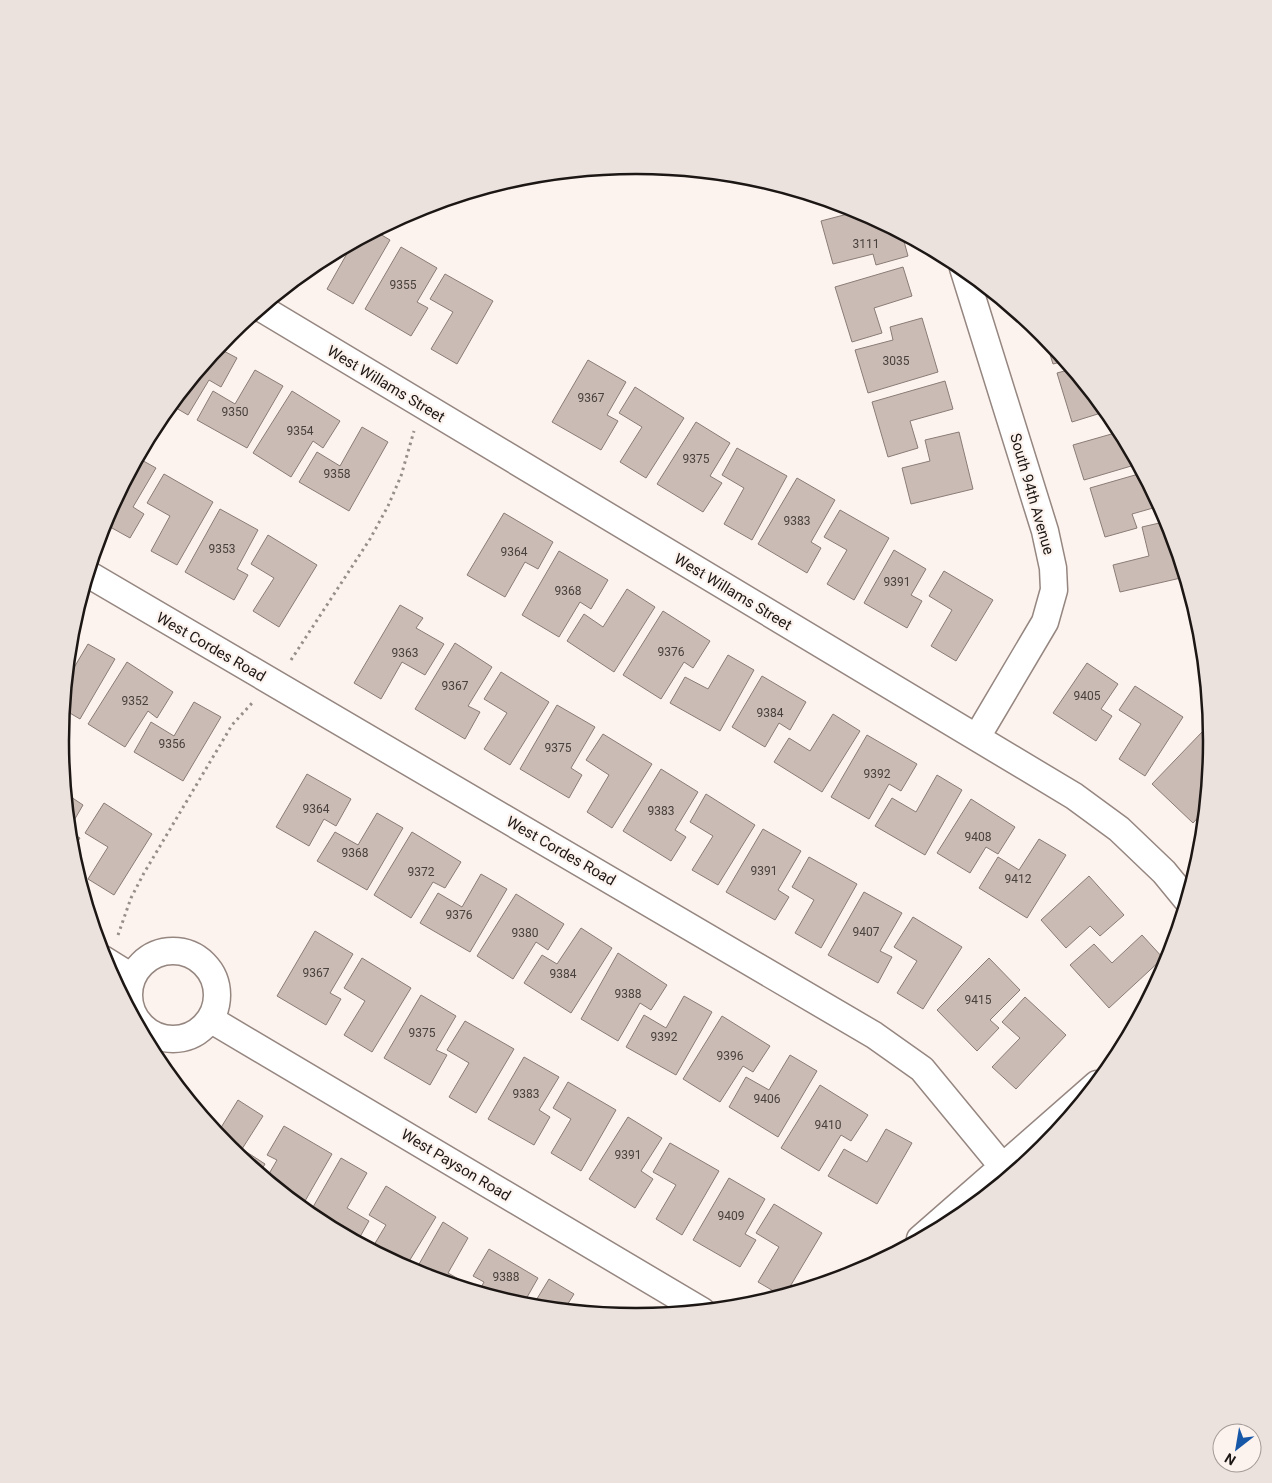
<svg xmlns="http://www.w3.org/2000/svg" width="1272" height="1483" font-family="Roboto,sans-serif">
  <style>
    .building { fill: #cbbbb5; stroke: #897b75 }
    .lines { fill: none; stroke-linecap: round; stroke-linejoin: round }
    .minor-casing { stroke: #958680; stroke-width: 29 }
    .path { stroke: #958e89; stroke-width: 3; stroke-dasharray: 2.5 4; stroke-linecap: butt }
    .minor { stroke: #fff; stroke-width: 26 }
    .labels { text-anchor: middle; stroke-width: 4.5; stroke-linejoin: round; paint-order: stroke }
    .number-label { font-size: 12px; fill: #48403c }
    .street-label { font-size: 15px; fill: #1c1714; stroke: #fdf3ee }
    .rim { fill: none; stroke: #1c1714; stroke-width: 2.5 }
  </style>
  <rect width="100%" height="100%" fill="#fdf3ee"/>
  <path class="building" d="M859 211 902 234 908 256 876 265 873 254 833 264 821 221Z
    M375 231 390 240 353 304 327 289 349 250 344 247Z
    M401 247 437 268 417 302 428 308 411 336 365 309Z
    M315 264 307 276 303 273Z
    M903 267 912 296 874 308 882 333 852 342 835 287Z
    M445 274 493 301 457 364 431 349 453 312 430 299Z
    M922 318 938 372 868 393 855 350 893 340 890 327Z
    M1044 335 1065 361 1053 364Z
    M218 348 237 358 221 387 209 380 188 415 171 405Z
    M588 360 626 382 607 415 618 421 601 450 552 422Z
    M1072 369 1097 399 1101 413 1072 422 1057 373Z
    M255 370 283 386 247 448 197 420 213 391 235 404Z
    M945 381 953 409 910 421 918 448 888 457 872 402Z
    M635 387 684 418 646 478 620 462 642 427 619 413Z
    M292 391 340 421 323 448 313 441 291 477 253 453Z
    M1110 416 1115 422 1138 464 1084 480 1073 445 1115 433Z
    M696 422 730 443 710 476 722 483 703 512 657 484Z
    M362 427 388 442 349 511 299 482 317 452 340 466Z
    M959 432 973 489 911 504 902 468 930 461 925 440Z
    M737 448 787 476 752 540 724 524 744 488 722 475Z
    M138 458 156 468 133 507 144 514 130 538 103 523Z
    M1142 473 1160 506 1132 514 1137 528 1105 537 1090 488Z
    M164 474 213 502 177 565 151 551 170 516 147 503Z
    M797 478 835 500 811 542 821 548 807 573 758 544Z
    M220 509 258 530 237 569 248 575 234 600 185 572Z
    M840 510 889 538 854 600 827 584 847 550 824 537Z
    M504 513 553 542 538 569 525 562 505 597 467 575Z
    M1168 521 1185 577 1120 592 1113 565 1149 556 1142 527Z
    M268 535 317 565 279 627 253 611 274 578 251 564Z
    M894 550 926 569 911 595 922 601 907 628 864 603Z
    M559 551 608 580 591 609 580 602 559 637 522 615Z
    M944 571 993 600 956 661 931 646 952 610 929 596Z
    M627 589 655 607 614 672 567 641 584 614 603 627Z
    M400 605 423 618 416 628 444 644 425 675 402 662 381 699 354 683Z
    M663 611 710 641 693 668 684 662 661 699 623 675Z
    M455 643 492 667 468 706 480 712 465 739 415 709Z
    M88 644 115 659 80 719 63 709 67 675 69 676Z
    M728 655 754 670 720 731 670 703 685 677 708 689Z
    M127 662 173 692 157 718 148 711 125 747 88 724Z
    M1087 663 1118 684 1101 709 1112 716 1096 741 1053 713Z
    M501 672 549 702 510 765 484 749 507 713 484 699Z
    M762 676 806 702 790 730 779 723 765 747 732 727Z
    M1135 686 1183 717 1145 776 1119 759 1141 724 1119 710Z
    M194 702 221 717 183 781 134 752 151 722 174 736Z
    M557 705 595 727 571 768 582 775 569 798 520 769Z
    M833 714 860 731 822 792 774 762 789 738 810 751Z
    M1203 731 1212 742 1205 810 1193 823 1152 784Z
    M603 734 652 764 612 828 587 812 609 775 586 760Z
    M867 735 917 764 901 791 889 784 869 819 831 797Z
    M661 769 698 792 675 830 686 837 671 861 623 831Z
    M307 774 351 799 336 826 324 819 309 846 276 827Z
    M937 775 962 790 925 855 875 826 892 798 916 812Z
    M65 793 83 805 69 829Z
    M706 794 755 825 718 885 692 870 713 836 690 822Z
    M971 799 1015 827 998 854 986 847 970 873 937 853Z
    M104 803 152 834 114 895 88 879 108 847 85 833Z
    M377 813 403 828 367 890 317 861 335 832 358 845Z
    M763 829 801 851 778 890 789 897 775 920 726 892Z
    M69 832 80 838 71 853Z
    M412 832 461 862 445 888 433 882 411 918 374 895Z
    M1039 839 1066 855 1027 918 979 888 998 857 1019 870Z
    M809 857 857 884 821 948 795 933 814 900 792 887Z
    M481 874 507 889 470 952 420 923 438 893 462 907Z
    M1089 876 1124 915 1100 936 1090 926 1066 948 1041 920Z
    M864 892 902 913 880 951 892 957 878 983 828 955Z
    M516 894 564 924 548 950 536 942 513 979 477 956Z
    M913 917 962 947 923 1009 897 993 917 961 894 947Z
    M581 928 612 948 571 1013 524 983 542 955 557 964Z
    M315 931 353 954 330 993 341 999 326 1025 277 996Z
    M1142 935 1163 958 1109 1008 1070 965 1094 944 1112 963Z
    M618 953 667 985 651 1010 640 1003 618 1041 581 1019Z
    M362 958 411 988 372 1052 344 1035 365 1001 344 988Z
    M989 958 1020 990 990 1020 999 1028 977 1051 937 1010Z
    M421 995 456 1016 436 1050 447 1055 430 1085 384 1058Z
    M684 996 712 1012 676 1075 626 1047 644 1015 666 1028Z
    M1025 997 1066 1035 1016 1089 992 1067 1020 1038 1002 1022Z
    M722 1016 770 1046 753 1072 743 1066 720 1102 683 1079Z
    M465 1021 514 1049 476 1113 449 1097 469 1063 447 1050Z
    M790 1055 817 1071 778 1137 729 1107 746 1077 769 1090Z
    M524 1057 559 1077 539 1110 550 1117 534 1145 488 1119Z
    M568 1082 616 1110 581 1171 551 1153 571 1119 553 1108Z
    M820 1085 868 1115 851 1141 841 1135 819 1171 781 1148Z
    M238 1100 263 1116 242 1149 265 1164 259 1174 229 1149 217 1134Z
    M628 1117 662 1138 641 1171 653 1179 635 1208 589 1179Z
    M284 1126 332 1154 301 1208 266 1179 277 1160 267 1155Z
    M886 1129 912 1143 877 1204 828 1176 844 1149 867 1162Z
    M670 1143 719 1171 682 1235 656 1219 676 1185 653 1172Z
    M341 1158 367 1173 347 1208 369 1221 357 1242 316 1220 309 1214Z
    M729 1178 765 1199 745 1234 756 1240 740 1267 693 1240Z
    M386 1186 436 1217 405 1268 371 1250 386 1225 369 1215Z
    M774 1204 822 1233 785 1295 782 1296 758 1282 779 1247 756 1233Z
    M443 1222 468 1238 448 1273 471 1286 468 1290 414 1273Z
    M489 1249 538 1278 522 1306 478 1293 484 1282 473 1276Z
    M549 1279 574 1294 564 1310 532 1307Z"/>
  <g class="lines">
    <g class="minor-casing">
      <path id="minor" d="M963 268 1045 531 1053 568 1054 590 1045 622 977 737
        M261 308 1074 796 1119 829 1164 872 1187 900
        M88 574 874 1035 922 1069 1002 1166
        M129 995a44 44 0 1 1 88 0a44 44 0 1 1-88 0Z
        M103 959 132 977
        M210 1019 702 1311
        M920 1239 1097 1084"/>
    </g>
    <path class="path" d="M291 660 370 539 388 506 401 476 414 431
      M118 935 131 898 144 873 232 725 253 702"/>
    <use href="#minor" class="minor"/>
  </g>
  <g class="labels">
    <g class="number-label">
      <text x="866" y="248">3111</text>
      <text x="403" y="289">9355</text>
      <text x="896" y="365">3035</text>
      <text x="591" y="402">9367</text>
      <text x="235" y="416">9350</text>
      <text x="300" y="435">9354</text>
      <text x="696" y="463">9375</text>
      <text x="337" y="478">9358</text>
      <text x="797" y="525">9383</text>
      <text x="222" y="553">9353</text>
      <text x="514" y="556">9364</text>
      <text x="897" y="586">9391</text>
      <text x="568" y="595">9368</text>
      <text x="671" y="656">9376</text>
      <text x="405" y="657">9363</text>
      <text x="455" y="690">9367</text>
      <text x="1087" y="700">9405</text>
      <text x="135" y="705">9352</text>
      <text x="770" y="717">9384</text>
      <text x="172" y="748">9356</text>
      <text x="558" y="752">9375</text>
      <text x="877" y="778">9392</text>
      <text x="316" y="813">9364</text>
      <text x="661" y="815">9383</text>
      <text x="978" y="841">9408</text>
      <text x="355" y="857">9368</text>
      <text x="764" y="875">9391</text>
      <text x="421" y="876">9372</text>
      <text x="1018" y="883">9412</text>
      <text x="459" y="919">9376</text>
      <text x="866" y="936">9407</text>
      <text x="525" y="937">9380</text>
      <text x="316" y="977">9367</text>
      <text x="563" y="978">9384</text>
      <text x="628" y="998">9388</text>
      <text x="978" y="1004">9415</text>
      <text x="422" y="1037">9375</text>
      <text x="664" y="1041">9392</text>
      <text x="730" y="1060">9396</text>
      <text x="526" y="1098">9383</text>
      <text x="767" y="1103">9406</text>
      <text x="828" y="1129">9410</text>
      <text x="628" y="1159">9391</text>
      <text x="731" y="1220">9409</text>
      <text x="506" y="1281">9388</text>
    </g>
    <g class="street-label">
      <text transform="translate(386 384) rotate(31)" y="5">West Willams Street</text>
      <text transform="translate(1032 494) rotate(74)" y="5">South 94th Avenue</text>
      <text transform="translate(733 592) rotate(31)" y="5">West Willams Street</text>
      <text transform="translate(211 647) rotate(30)" y="5">West Cordes Road</text>
      <text transform="translate(561 851) rotate(30)" y="5">West Cordes Road</text>
      <text transform="translate(456 1165) rotate(31)" y="5">West Payson Road</text>
    </g>
  </g>
  <path d="M0 0H1272V1483H0ZM69 741a567 567 0 1 1 1134 0a567 567 0 1 1-1134 0Z" fill="#ebe1dd" fill-rule="evenodd"/>
  <path class="rim" d="M69 741a567 567 0 1 1 1134 0a567 567 0 1 1-1134 0Z"/>
  <g transform="translate(1237 1448) rotate(211)"><circle r="24" fill="#fdf3ee" stroke="#a39b97"/>
  <path d="M0-4L9 19L0 12L-9 19Z" fill="#1757a8"/>
  <text y="-8" font-size="14" font-weight="bold" text-anchor="middle" fill="#1c1714">N</text>
  </g>
</svg>
